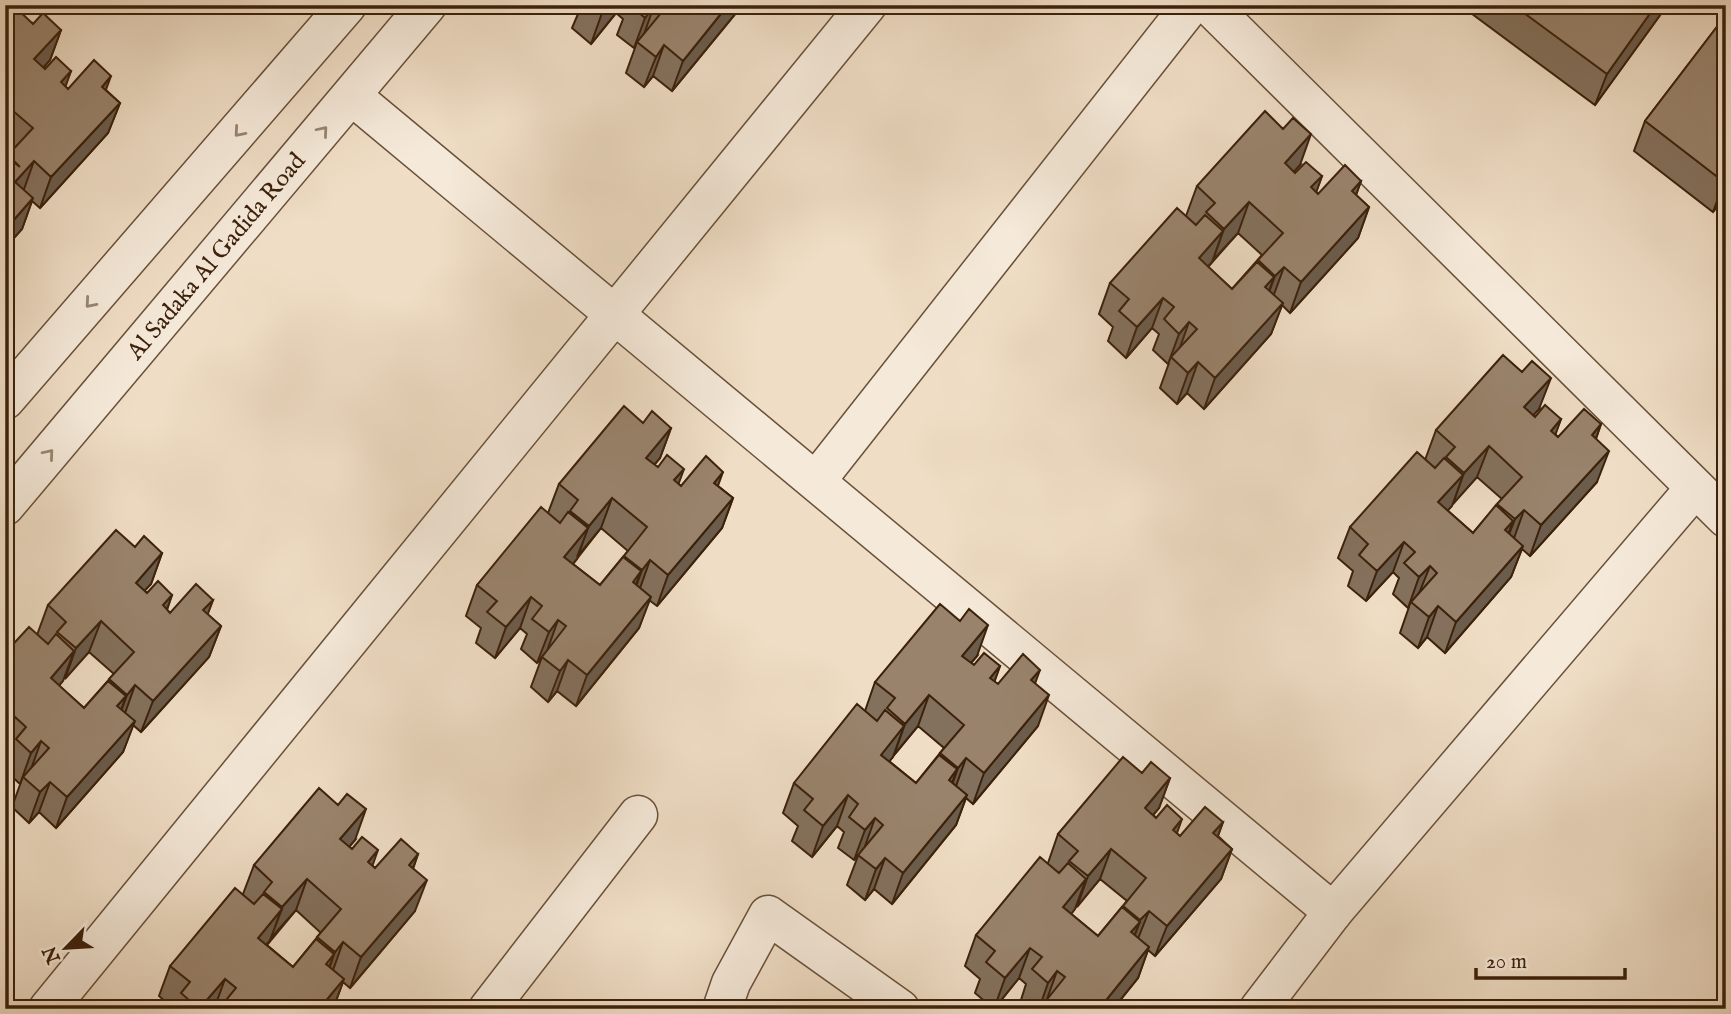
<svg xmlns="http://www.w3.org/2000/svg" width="1731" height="1014" font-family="'IM FELL English',serif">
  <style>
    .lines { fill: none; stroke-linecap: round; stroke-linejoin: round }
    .minor-casing { stroke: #69503a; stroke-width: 41 }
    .minor { stroke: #f5e9d9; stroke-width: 38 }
    .wall { fill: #84715d; stroke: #3c210b; stroke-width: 2; fill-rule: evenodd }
    .shaded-wall { fill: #6b5c4c; stroke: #3c210b; stroke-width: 2 }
    .building { fill: #99836c; stroke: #3c210b; stroke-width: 2 }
    .oneway { stroke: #988572 }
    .labels { text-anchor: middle; stroke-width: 5; stroke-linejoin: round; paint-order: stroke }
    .street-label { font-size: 24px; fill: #3c210b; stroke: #f5e9d9 }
  </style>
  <rect width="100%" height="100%" fill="#efddc5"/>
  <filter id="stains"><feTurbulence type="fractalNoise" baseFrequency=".00286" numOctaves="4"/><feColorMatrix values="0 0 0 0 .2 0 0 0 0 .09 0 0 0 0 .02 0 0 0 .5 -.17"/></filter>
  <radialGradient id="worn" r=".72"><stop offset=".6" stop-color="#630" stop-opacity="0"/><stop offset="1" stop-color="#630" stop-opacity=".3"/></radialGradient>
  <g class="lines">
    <g class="minor-casing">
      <g id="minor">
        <path d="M1209 5 1726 518"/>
        <path d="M352 96 1333 912"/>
        <path d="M5 400 347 5"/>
        <path d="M816 481 1191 5"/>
        <path id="s1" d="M5 506 427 5"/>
        <path d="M48 1009 867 5"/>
        <path d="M488 1009 638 815"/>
        <path d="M722 1009 731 983 768 915 900 1009"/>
        <path d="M1259 1009 1333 912 1695 488"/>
      </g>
    </g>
    <use href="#minor" class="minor"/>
  </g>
  <path class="wall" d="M568 5H738L736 13 672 91 653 76 644 87 626 73 636 45 634 48 617 35 623 19 616 13 591 44 572 28 578 14Z
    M1460 5H1665L1663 11 1595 105Z
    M1726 15V195L1713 212 1634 151 1645 121Z
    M5 16 61 30 50 60 44 67 45 69 71 71 65 86 68 89 106 90 120 103 108 133 40 208 32 201 22 229 5 248V159L13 151 5 144Z
    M1300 165 1293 172 1295 173 1322 176 1316 192 1318 194 1361 181 1356 195 1369 207 1358 238 1290 313 1282 305 1271 334 1204 409 1187 393 1177 404 1160 388 1169 363 1168 364 1153 350 1159 334 1152 328 1126 358 1108 341 1113 327 1099 314 1110 283 1186 216 1197 186ZM1238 233 1262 255 1232 289 1208 267Z
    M1539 409 1533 415 1535 417 1561 419 1555 434 1558 437 1601 424 1596 439 1597 482 1530 556 1522 549 1511 577 1445 653 1427 637 1418 648 1400 633 1409 607 1408 608 1393 594 1399 578 1393 572 1366 601 1348 586 1353 571 1338 558 1350 527 1425 460 1436 430ZM1477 477 1502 499 1473 533 1447 510Z
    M643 423 671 428 660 458 654 465 681 486H718L733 498 722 528 657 606 649 600 639 628 576 706 557 691 548 702 531 687 542 657 537 663 521 649 527 634 520 628 495 658 476 643 481 628 466 616 477 585 548 513 559 484ZM601 528 628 551 600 585 573 564Z
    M135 547 162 553 151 584 144 591 147 593 172 595 167 610 170 613 213 600 207 614 221 626 209 657 141 732 133 725 123 752 56 828 39 812 29 823 12 807 21 782 20 784 5 770 11 754 5 749V653L37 635 48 605ZM89 652 114 674 84 708 59 686 64 678Z
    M977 656 971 663 974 665 1000 666 994 682 998 684 1035 683 1038 726 973 804 966 798 956 825 892 904 874 889 865 900 847 885 858 856 854 860 838 848 844 832 837 826 812 857 792 841 798 826 783 813 794 783 865 711 875 682ZM918 726 944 748 916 783 889 761Z
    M1142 773 1170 778 1159 808 1153 815 1180 836 1223 822 1218 836 1232 849 1221 879 1155 956 1148 950 1138 978 1113 1009H1031L1021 1000 1026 984 1019 978 994 1009 975 993 980 979 965 966 976 935 1048 863 1058 834ZM1100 879 1127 901 1098 936 1071 914 1076 907Z
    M355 840 349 847 375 868 418 854 413 869 415 911 350 988 343 982 333 1009H174L159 996 170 966 243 894 254 865ZM296 910 321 933 293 967 267 945Z"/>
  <path class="shaded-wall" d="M609 5H619L616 13 591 44 602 13Z
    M728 5H738L736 13 672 91 683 61Z
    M1656 5H1665L1663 11 1595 105 1607 74Z
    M654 6 643 37 637 42 634 48 645 18Z
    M61 30 50 60 23 90 34 59Z
    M664 45 653 76 644 87 656 57Z
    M71 71 60 102 61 82Z
    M111 76 100 106 102 87Z
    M120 103 108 133 40 208 51 177Z
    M1311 134 1300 165 1274 194 1285 163Z
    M34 161 23 192 15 182Z
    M1322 176 1311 207V187Z
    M1726 179V195L1713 212 1724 182Z
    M1361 181 1350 212 1352 191Z
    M33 198 22 229 5 248V230Z
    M1249 202 1238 233 1213 260 1224 229Z
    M1369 207 1358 238 1290 313 1301 282Z
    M1223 231 1212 262 1188 289 1199 258Z
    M1284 267 1273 297 1264 306 1275 276Z
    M1274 277 1263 308 1265 287Z
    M1163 298 1152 328 1126 358 1137 327Z
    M1283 303 1271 334 1204 409 1215 378Z
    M1189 322 1178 353 1171 357 1168 364 1179 334Z
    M1198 362 1187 393 1177 404 1188 373Z
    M1551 378 1539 409 1513 438 1524 407Z
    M1561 419 1550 450 1551 431Z
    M1601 424 1590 455 1592 435Z
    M671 428 660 458 635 488 646 458Z
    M1489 446 1477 477 1453 504 1464 473Z
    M1609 451 1597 482 1530 556 1541 525Z
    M684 469 673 499 674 480Z
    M723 472 712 502 714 483Z
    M1463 475 1452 506 1427 533 1438 502Z
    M612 498 601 528 577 557 589 526Z
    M733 498 722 528 657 606 668 575Z
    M1524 510 1513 541 1503 550 1515 519Z
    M1513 521 1502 551 1505 530Z
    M588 528 577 559 553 587 564 557Z
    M1404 542 1393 572 1366 601 1377 571Z
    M1523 546 1511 577 1445 653 1456 622Z
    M162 553 151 584 124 613 136 583Z
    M650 560 639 591 631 601 642 570Z
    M1430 566 1418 596 1411 602 1408 608 1419 577Z
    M641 571 629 602 633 582Z
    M172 595 161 626 163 605Z
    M531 597 520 628 495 658 506 627Z
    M651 597 639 628 576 706 587 675Z
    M213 600 202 630 203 610Z
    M1438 606 1427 637 1418 648 1429 617Z
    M558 620 547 651 537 663 549 632Z
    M101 621 89 652 65 679 76 648Z
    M988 625 977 656 951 686 962 656Z
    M221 626 209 657 141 732 153 701Z
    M74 651 63 681 39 708 51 678Z
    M568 660 557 691 548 702 560 671Z
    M1000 666 989 697 990 678Z
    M1040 670 1029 700 1031 680Z
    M135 685 124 716 116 725 127 695Z
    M929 695 918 726 894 755 905 724Z
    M1049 695 1038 726 973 804 984 773Z
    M126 696 115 727 117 706Z
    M15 717 5 744V728Z
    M135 721 123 752 56 828 67 797Z
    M904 726 893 757 870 785 881 755Z
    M41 741 30 772 23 777 20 784 31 753Z
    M966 758 955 789 947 799 958 768Z
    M957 769 946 800 949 780Z
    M1170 778 1159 808 1134 838 1145 808Z
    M50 782 39 812 29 823 40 792Z
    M848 795 837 826 812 857 823 826Z
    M967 795 956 825 892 904 903 873Z
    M366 809 355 840 329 870 340 839Z
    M875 818 864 849 854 860 865 830Z
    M1182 819 1171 850 1173 830Z
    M1223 822 1212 852 1213 833Z
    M1111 849 1100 879 1077 907 1088 876Z
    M1232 849 1221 879 1155 956 1167 926Z
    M378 850 367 881 368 862Z
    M418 854 407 885 409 865Z
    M885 858 874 889 865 900 876 869Z
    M307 879 296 910 271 938 282 907Z
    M1086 879 1075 909 1052 938 1063 907Z
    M427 880 415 911 350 988 361 957Z
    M282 909 270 940 247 969 258 938Z
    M1149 911 1137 941 1129 951 1140 920Z
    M1140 922 1128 953 1131 932Z
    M343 942 332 973 324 983 335 952Z
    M1149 947 1138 978 1113 1009H1099Z
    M1030 948 1019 978 994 1009 1005 978Z
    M334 954 323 984 326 964Z
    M1057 971 1046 1002 1039 1009 1048 983Z
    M225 979 214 1009H199Z
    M344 979 333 1009H319Z"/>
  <path class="building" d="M593 5H609L602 13Z
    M630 5H728L683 61 664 45 656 57 637 42 662 12 654 6 645 18Z
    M1513 5H1656L1607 74Z
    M14 6 33 24 43 13 61 30 34 59 45 69 56 57 71 71 61 82 68 89 94 60 111 76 102 87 120 103 51 177 34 161 15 182 33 198 5 230V159L7 157 20 167 8 155 33 128 5 104V16Z
    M1726 15V179L1724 182 1645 121Z
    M1265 111 1283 129 1293 118 1311 134 1285 163 1295 173 1306 162 1322 176 1311 187 1318 194 1345 165 1361 181 1352 191 1369 207 1301 282 1284 267 1275 276 1258 260 1283 233 1249 202 1224 229 1206 212 1215 203 1197 186Z
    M1177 208 1196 225 1205 215 1223 231 1199 258 1232 289 1257 262 1274 277 1265 287 1283 303 1215 378 1198 362 1188 373 1171 357 1197 329 1189 322 1179 334 1164 319 1174 307 1163 298 1137 327 1119 311 1129 299 1110 283Z
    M1503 355 1522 372 1532 361 1551 378 1524 407 1535 417 1545 405 1561 419 1551 431 1558 437 1584 409 1601 424 1592 435 1609 451 1541 525 1524 510 1515 519 1497 504 1522 477 1489 446 1464 473 1446 457 1455 447 1436 430Z
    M624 406 643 423 652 411 671 428 646 458 658 467 667 455 684 469 674 480 681 486 706 456 723 472 714 483 733 498 668 575 650 560 642 570 624 556 647 527 612 498 589 526 570 511 578 500 559 484Z
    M1417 452 1435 468 1444 458 1463 475 1438 502 1473 533 1496 505 1513 521 1505 530 1523 546 1456 622 1438 606 1429 617 1411 602 1437 573 1430 566 1419 577 1404 563 1415 552 1404 542 1377 571 1359 555 1368 544 1350 527Z
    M541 507 560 523 568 512 588 528 564 557 600 585 623 557 641 571 633 582 651 597 587 675 568 660 560 671 542 657 566 626 558 620 549 632 532 619 542 606 531 597 506 627 487 612 497 601 477 585Z
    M116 530 135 547 144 536 162 553 136 583 147 593 158 581 172 595 163 605 170 613 196 584 213 600 203 610 221 626 153 701 135 685 127 695 109 679 134 652 101 621 76 648 57 632 66 622 48 605Z
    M940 604 960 621 969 609 988 625 962 656 974 665 984 653 1000 666 990 678 998 684 1023 654 1040 670 1031 680 1049 695 984 773 966 758 958 768 940 753 964 725 929 695 905 724 887 708 895 698 875 682Z
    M29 627 48 644 56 634 74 651 51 678 84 708 108 681 126 696 117 706 135 721 67 797 50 782 40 792 23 777 49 748 41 741 31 753 16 739 26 727 15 717 5 728V653Z
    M857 704 877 721 885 710 904 726 881 755 916 783 939 755 957 769 949 780 967 795 903 873 885 858 876 869 858 855 883 825 875 818 865 830 849 817 858 804 848 795 823 826 804 810 813 799 794 783Z
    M1123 757 1142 773 1151 762 1170 778 1145 808 1156 818 1167 805 1182 819 1173 830 1180 836 1205 807 1223 822 1213 833 1232 849 1167 926 1149 911 1140 920 1123 906 1146 878 1111 849 1088 876 1069 861 1078 851 1058 834Z
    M319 788 338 805 347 794 366 809 340 839 352 849 362 837 378 850 368 862 375 868 401 839 418 854 409 865 427 880 361 957 343 942 335 952 317 937 341 909 307 879 282 907 264 892 272 882 254 865Z
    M1040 857 1059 873 1068 863 1086 879 1063 907 1098 936 1122 907 1140 922 1131 932 1149 947 1099 1009H1042L1041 1007 1065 977 1057 971 1048 983 1032 969 1042 957 1030 948 1005 978 986 962 995 951 976 935Z
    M235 888 254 904 263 894 282 909 258 938 293 967 316 939 334 954 326 964 344 979 319 1009H259L252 1002 246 1009H237L226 1000 236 988 225 979 199 1009 181 993 190 982 170 966Z"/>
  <defs><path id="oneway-chevron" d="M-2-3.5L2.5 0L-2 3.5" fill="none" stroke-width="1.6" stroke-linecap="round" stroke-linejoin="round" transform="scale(1.75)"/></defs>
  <g class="oneway">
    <use href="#oneway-chevron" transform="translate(323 131) rotate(-50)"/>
    <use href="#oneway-chevron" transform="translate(239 132) rotate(131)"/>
    <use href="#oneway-chevron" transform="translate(90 303) rotate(131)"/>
    <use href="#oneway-chevron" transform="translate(49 454) rotate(-50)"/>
  </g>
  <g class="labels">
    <g class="street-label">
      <text dy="8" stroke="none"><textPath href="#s1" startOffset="327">Al Sadaka Al Gadida Road</textPath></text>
    </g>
  </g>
  <rect width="1731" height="1014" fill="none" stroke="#efddc5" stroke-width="28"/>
  <rect x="7" y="7" width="1717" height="1000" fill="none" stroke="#3c210b" stroke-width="3.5"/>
  <rect x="14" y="14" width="1703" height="986" fill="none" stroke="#3c210b" stroke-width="2"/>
  <g transform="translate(66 948) rotate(245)" stroke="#f5e9d9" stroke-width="5" paint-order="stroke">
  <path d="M0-5L12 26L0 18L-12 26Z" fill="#3c210b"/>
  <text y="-10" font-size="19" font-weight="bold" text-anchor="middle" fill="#3c210b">N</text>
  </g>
  <path d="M1476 968v10h149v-10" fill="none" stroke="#3c210b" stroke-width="3.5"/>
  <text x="1486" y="968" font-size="21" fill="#3c210b" stroke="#f5e9d9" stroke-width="5" paint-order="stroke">20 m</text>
  <rect width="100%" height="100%" filter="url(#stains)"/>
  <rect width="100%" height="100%" fill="url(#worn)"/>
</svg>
